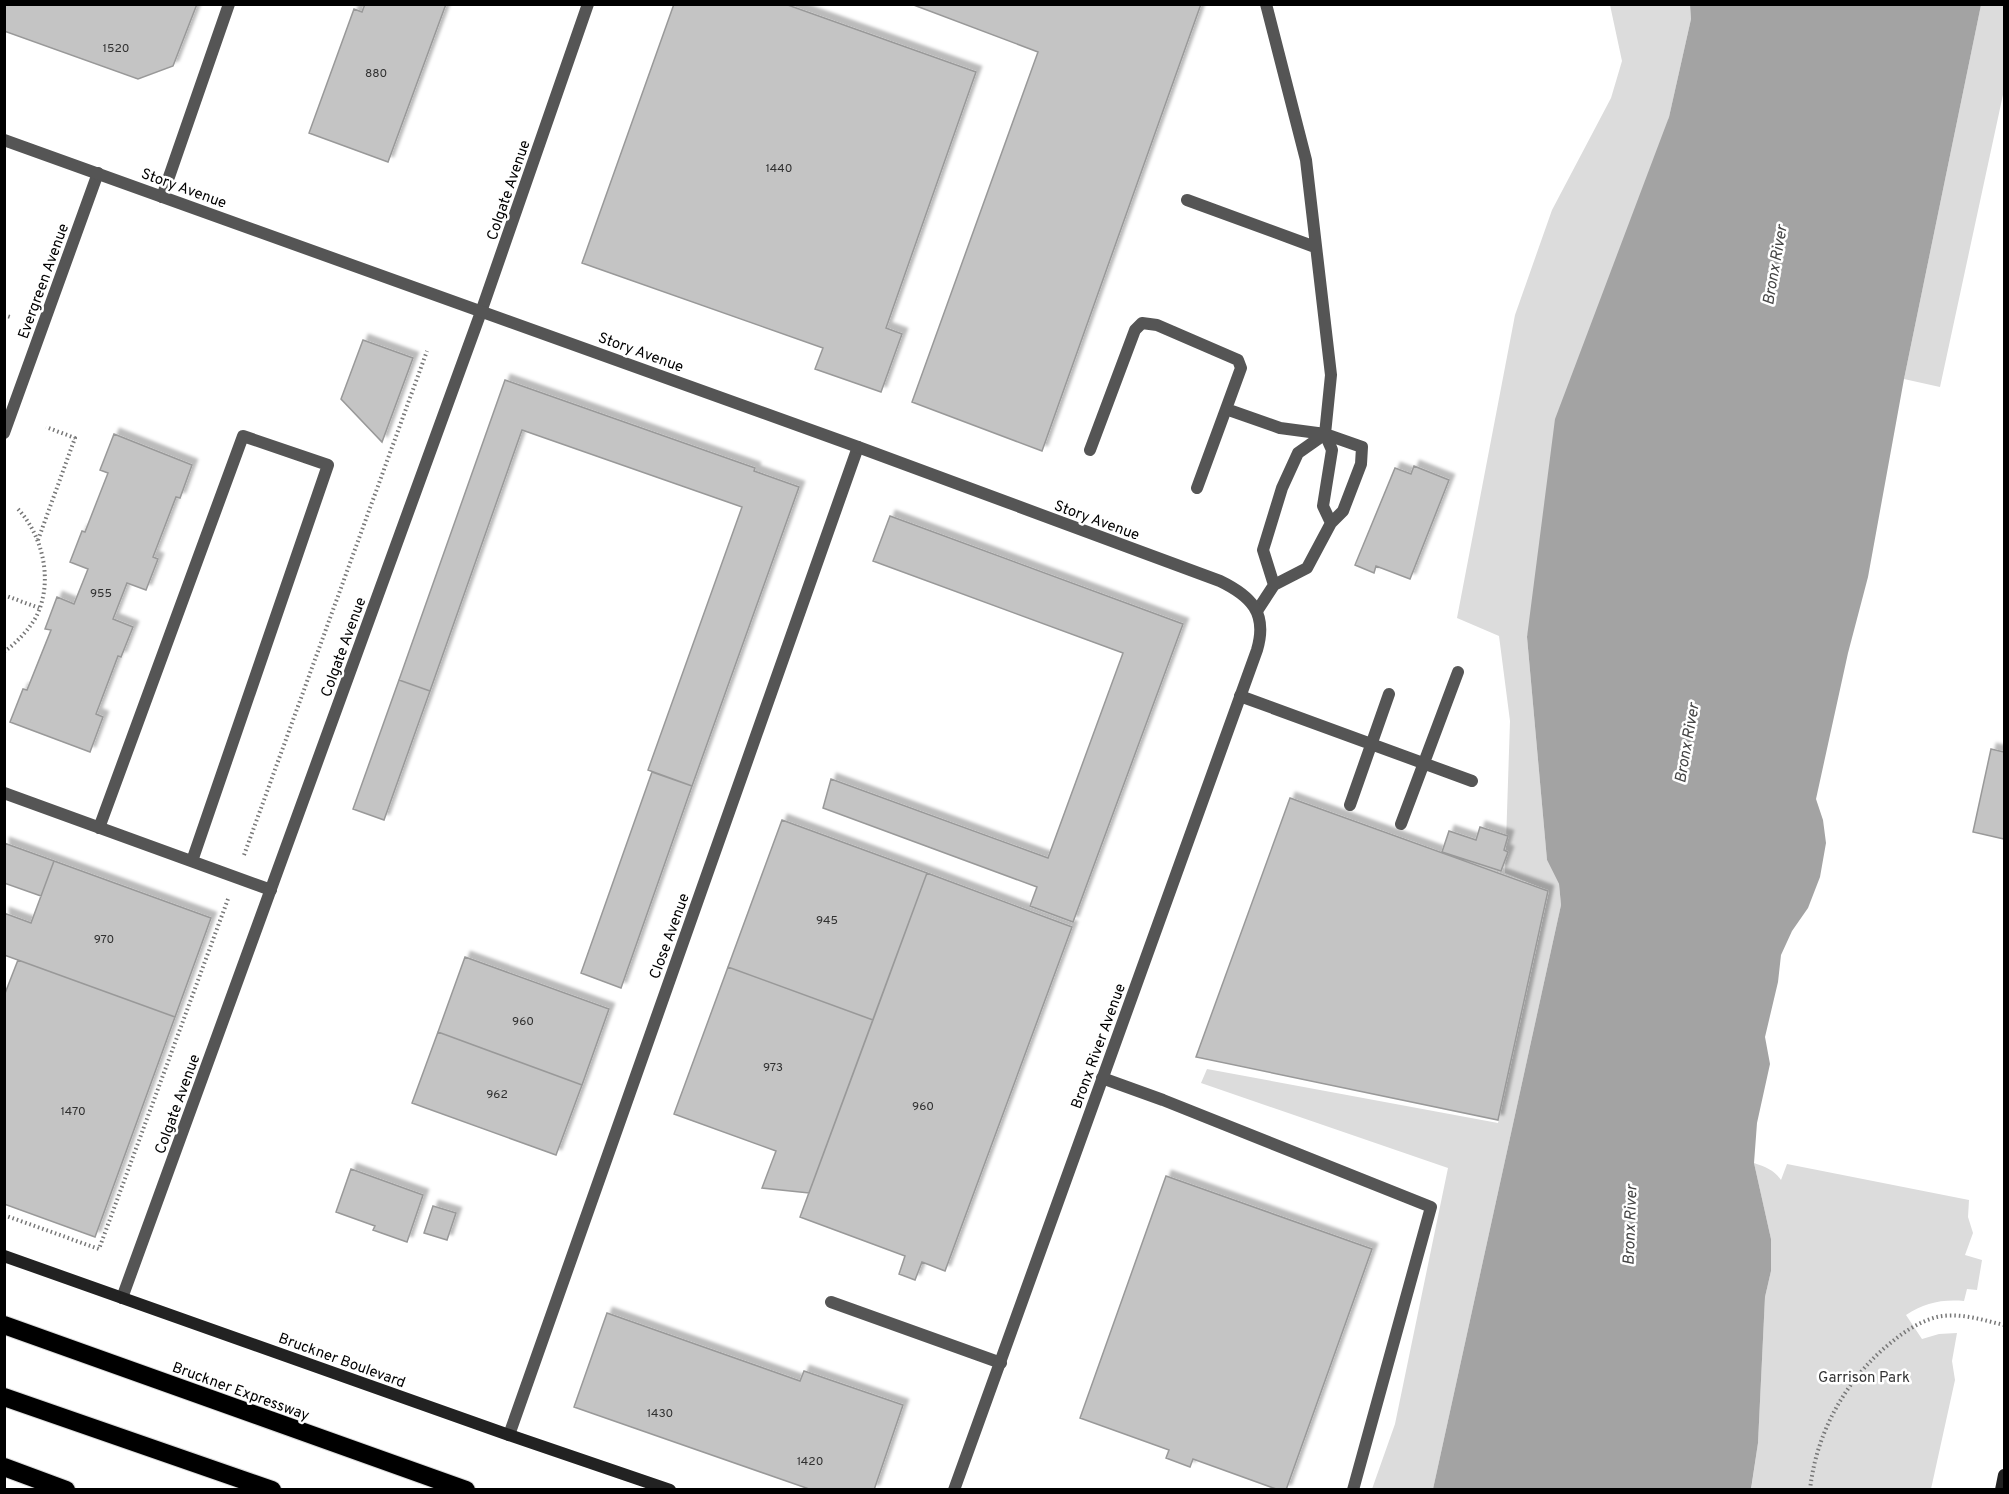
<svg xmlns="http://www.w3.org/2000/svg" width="2009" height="1494" font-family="Overpass,sans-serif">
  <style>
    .green { fill: #dcdcdc }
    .water { fill: #a3a3a3 }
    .building { fill: #c4c4c4; stroke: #999; stroke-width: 1.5; filter: url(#shadow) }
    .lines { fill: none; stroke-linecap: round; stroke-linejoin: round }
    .motorway-casing { stroke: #dbdbdb; stroke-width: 20 }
    .path { stroke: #777; stroke-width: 4; stroke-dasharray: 1.5 3; stroke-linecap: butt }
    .service { stroke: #555; stroke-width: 12 }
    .minor { stroke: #555; stroke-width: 12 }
    .tertiary { stroke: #555; stroke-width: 12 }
    .secondary { stroke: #222; stroke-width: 12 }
    .motorway { stroke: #000; stroke-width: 18 }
    .labels { text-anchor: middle; stroke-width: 5; stroke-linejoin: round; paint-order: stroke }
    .number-label { font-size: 12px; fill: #313131 }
    .street-label { font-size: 15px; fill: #000; stroke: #fff }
    .park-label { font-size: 15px; fill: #333; stroke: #fff }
    .water-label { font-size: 16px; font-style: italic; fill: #444; stroke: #fff }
  </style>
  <defs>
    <filter id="shadow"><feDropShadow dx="5.5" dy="-5.5" stdDeviation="1.5" flood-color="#0004"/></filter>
  </defs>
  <rect width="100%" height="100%" fill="#fff"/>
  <path class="green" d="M1610 5H1690L1691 19 1669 117 1527 637 1547 860 1559 884 1561 905 1433 1489H1372L1395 1424 1448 1168 1201 1083 1207 1069 1498 1123 1549 891 1505 873 1510 721 1499 636 1457 618 1515 315 1552 210 1611 98 1622 61Z
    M1981 5H2004V90L1940 387 1904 379Z
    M1754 1163C1766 1167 1774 1170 1781 1180L1787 1164 1969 1200 1968 1217 1973 1233 1965 1255 1982 1260 1977 1290 1967 1289 1964 1301C1942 1299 1924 1303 1906 1315L1922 1339 1939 1334 1957 1333 1952 1361 1955 1380 1931 1489 1751 1490 1758 1443 1765 1297 1771 1271V1239Z"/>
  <path class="water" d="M1690 5H1981L1904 379 1868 577 1848 653 1816 799 1823 820 1826 843 1820 877 1808 908 1792 931 1781 955 1778 982 1765 1037 1770 1064 1757 1123 1754 1163 1771 1239V1271L1765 1297 1758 1443 1751 1489H1433L1561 905 1559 884 1547 860 1527 637 1555 419 1669 117 1691 19Z"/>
  <path class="building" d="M4 4H197L173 66 138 79 4 31Z
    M365 4H446L388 162 309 133 354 9 362 12Z
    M674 4H785L976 72 886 328 902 334 881 392 815 369 823 348 582 263Z
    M911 4H1201L1042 451 912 402 1038 52Z
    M363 340 413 358 382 442 341 399Z
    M505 380 755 468 754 471 799 487 692 786 648 770 742 507 522 430 430 691 399 680Z
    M114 434 192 465 180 498 176 497 153 557 158 559 146 590 127 583 113 619 133 627 121 657 118 656 96 714 103 717 90 752 10 722 23 689 27 690 51 630 45 629 57 597 74 604 88 569 70 562 82 531 85 532 108 473 100 470Z
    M1414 466 1449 480 1410 579 1376 566 1374 573 1355 565 1395 468 1411 474Z
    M890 516 1183 624 1073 922 1030 906 1037 887 823 808 831 779 1048 858 1123 653 873 561Z
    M399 680 430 691 384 820 353 809Z
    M1991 749 2004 752V839L1973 832Z
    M652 772 692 786 621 988 581 973Z
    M1290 798 1548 891 1498 1120 1196 1057Z
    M782 820 927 873 873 1020 728 967Z
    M1480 827 1508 836 1504 850 1508 852 1501 871 1442 852 1449 831 1476 840Z
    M4 843 54 861 41 896 4 883Z
    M54 861 211 918 175 1017 4 955V913L31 923Z
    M927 873 1072 927 945 1271 922 1262 915 1280 899 1274 905 1256 800 1217Z
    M465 957 609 1009 582 1085 438 1032Z
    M18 960 175 1017 95 1237 4 1204V996Z
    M728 967 873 1020 809 1193 762 1188 776 1151 674 1114Z
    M438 1032 582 1085 556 1155 412 1103Z
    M351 1169 423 1195 407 1242 373 1230 375 1226 336 1212Z
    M1166 1176 1372 1249 1286 1490H1279L1193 1459 1190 1467 1166 1458 1169 1450 1080 1418Z
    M433 1206 456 1213 447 1240 424 1233Z
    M607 1313 800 1381 804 1371 903 1405 874 1490H812L574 1407Z"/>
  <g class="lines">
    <g class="motorway-casing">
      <path id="motorway" d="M4 1325 466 1490
        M4 1397 272 1490
        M4 1467 66 1490"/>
    </g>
    <path class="path" d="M4 315 10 317
      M38 540 75 438 46 427
      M4 595 39 608
      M4 652C16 643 28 631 36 617 54 582 43 535 17 508
      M244 855 427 351
      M4 1215 99 1249 228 899
      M1810 1490C1816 1432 1847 1377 1893 1341 1905 1331 1921 1321 1937 1317 1959 1312 1983 1320 2004 1325"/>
    <path class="service" d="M1266 4 1306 160 1331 375 1325 434 1332 450 1323 506 1331 523
      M162 197 229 4
      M1187 200 1315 247
      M1090 450 1135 330 1142 323 1157 325 1238 360 1241 368 1226 409 1280 428 1325 434 1362 447 1361 464 1343 511 1331 523 1307 568 1274 585 1257 611
      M1197 488 1226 409
      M1274 585 1263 550 1282 488 1298 453 1325 434
      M1240 696 1472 781
      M4 793 271 890
      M1350 805 1389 694
      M1401 824 1458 672
      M99 828 243 436 328 465 192 861
      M1102 1078 1163 1100 1431 1207 1353 1490
      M831 1302 1001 1363
      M509 1435 858 447"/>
    <path class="minor" d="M4 433 98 173
      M122 1298 481 312 588 4"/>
    <path class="tertiary" d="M4 140 858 447 1220 581C1251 596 1268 613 1257 650L954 1490"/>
    <path class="secondary" d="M4 1256 509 1435 670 1490
      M2001 1490 2004 1475"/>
    <use href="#motorway" class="motorway"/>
  </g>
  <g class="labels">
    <g class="number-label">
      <text x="116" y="52">1520</text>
      <text x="376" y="77">880</text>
      <text x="779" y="172">1440</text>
      <text x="101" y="597">955</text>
      <text x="827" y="924">945</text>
      <text x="104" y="943">970</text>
      <text x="523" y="1025">960</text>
      <text x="773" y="1071">973</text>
      <text x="497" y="1098">962</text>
      <text x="923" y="1110">960</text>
      <text x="73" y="1115">1470</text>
      <text x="660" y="1417">1430</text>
      <text x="810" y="1465">1420</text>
    </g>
    <g class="street-label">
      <text transform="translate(184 188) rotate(20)" y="5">Story Avenue</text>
      <text transform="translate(508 190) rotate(-71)" y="5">Colgate Avenue</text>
      <text transform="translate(43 281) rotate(-70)" y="5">Evergreen Avenue</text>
      <text transform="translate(641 352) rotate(20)" y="5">Story Avenue</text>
      <text transform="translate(1097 520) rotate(20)" y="5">Story Avenue</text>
      <text transform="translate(343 647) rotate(-70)" y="5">Colgate Avenue</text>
      <text transform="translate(669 936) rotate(-70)" y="5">Close Avenue</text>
      <text transform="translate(1098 1046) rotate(-70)" y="5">Bronx River Avenue</text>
      <text transform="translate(177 1104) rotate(-70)" y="5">Colgate Avenue</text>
      <text transform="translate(342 1360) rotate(20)" y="5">Bruckner Boulevard</text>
      <text transform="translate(241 1391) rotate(20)" y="5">Bruckner Expressway</text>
    </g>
    <g class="park-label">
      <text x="1864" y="1382">Garrison Park</text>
    </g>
    <g class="water-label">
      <text transform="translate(1774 265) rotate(-80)" y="6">Bronx River</text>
      <text transform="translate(1686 743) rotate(-80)" y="6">Bronx River</text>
      <text transform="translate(1629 1225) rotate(-88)" y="6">Bronx River</text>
    </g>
  </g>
  <rect width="2009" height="1494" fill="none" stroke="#000000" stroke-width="12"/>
</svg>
